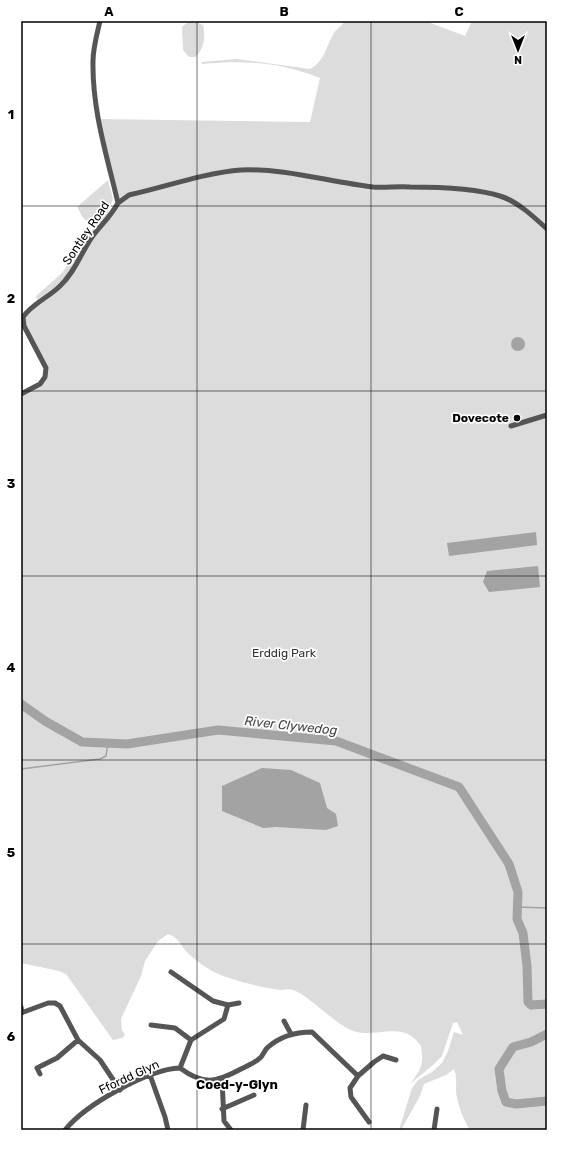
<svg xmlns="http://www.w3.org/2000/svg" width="568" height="1151" font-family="Rubik,sans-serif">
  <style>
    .green { fill: #dcdcdc }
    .water { fill: #a3a3a3 }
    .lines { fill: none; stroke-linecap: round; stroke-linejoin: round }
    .stream { stroke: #a3a3a3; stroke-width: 1.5 }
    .river { stroke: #a3a3a3; stroke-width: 9 }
    .street { stroke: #555; stroke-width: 5 }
    .grid { fill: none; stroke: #000; stroke-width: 1; stroke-opacity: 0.55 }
    .poi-dot { fill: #000; stroke: #fff; stroke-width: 1.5 }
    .labels { text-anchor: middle; stroke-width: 3.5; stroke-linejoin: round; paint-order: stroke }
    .street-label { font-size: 12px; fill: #000; stroke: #fff }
    .poi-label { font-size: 12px; font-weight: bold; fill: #000; stroke: #fff; text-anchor: end }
    .park-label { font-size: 12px; fill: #333; stroke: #fff }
    .water-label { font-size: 13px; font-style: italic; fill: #444; stroke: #fff }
    .neighbourhood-label { font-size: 13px; font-weight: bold; fill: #000; stroke: #fff }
    .neatline { fill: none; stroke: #000; stroke-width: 1.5 }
    .grid-label { font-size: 13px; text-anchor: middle; font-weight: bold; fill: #000 }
  </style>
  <rect width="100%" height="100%" fill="#fff"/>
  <path class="green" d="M345 21H425L465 36 472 21H547V1130H470C463 1119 457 1103 456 1091 456 1083 457 1076 454 1069L446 1075 424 1084 420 1096 401 1130H399L412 1088 418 1080 432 1072 442 1063 448 1051 454 1032 463 1035 457 1022 453 1023 442 1056 433 1065 410 1084C421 1070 424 1065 421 1046 403 1019 376 1039 353 1031 332 1023 308 993 290 989 288 989 284 990 281 990 263 988 230 980 214 972 206 968 191 957 185 950 179 942 178 938 168 934L158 941 145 961 141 976 121 1019 122 1030 125 1035 122 1038 113 1040 66 974 59 971 21 963V394C28 390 40 386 44 378 51 365 24 333 23 317L60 286 92 237 118 203 97 119 310 122 320 78C279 62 245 60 202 64V62L237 59 310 69C325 61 326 46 334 33 337 28 342 26 345 21Z
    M196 22 203 25C206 37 204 49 195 57H189L183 50 182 27 187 23Z
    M108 180 113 199 107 214 69 272 59 284 37 300 36 296 62 273 94 227 83 218 77 207Z"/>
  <path class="water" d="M511 344a7 7 0 1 1 14 0a7 7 0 1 1-14 0Z
    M536 532 537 545 449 556 447 543Z
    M538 566 540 587 489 592 483 582 487 571Z
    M262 768 291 770 320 783 327 808 336 814 338 826 326 830 276 827 263 828 222 811V786Z"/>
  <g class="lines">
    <path class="stream" d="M21 769 100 759 106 756 108 743
      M518 907 547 908"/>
    <path class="river" d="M21 704 45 721 82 742 127 744 218 730 336 741 459 787 509 864 518 892 517 919 523 933 527 966 528 1002 531 1005 547 1004
      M547 1034 531 1042 513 1047 499 1069 502 1091 506 1102 516 1104 547 1101"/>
    <path class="street" d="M118 203 129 195C166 187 203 173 241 170 286 168 329 182 373 187 385 188 398 186 410 187 436 187 475 188 500 196 517 201 534 217 547 229
      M21 394 40 384 45 377 46 368 24 326 23 317C32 304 49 297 60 286 75 272 81 253 92 237 101 225 111 216 118 203 107 156 92 110 93 61 93 48 97 34 100 21
      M511 426 547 415
      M171 972 213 1001 228 1005 224 1019 191 1040 180 1068
      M228 1005 239 1003
      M21 1007 22 1013
      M21 1013 48 1003H55L60 1006 78 1040 100 1060 120 1090
      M284 1021 291 1034
      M151 1025 175 1028 191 1040
      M40 1074 37 1068 57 1058 78 1040
      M150 1075 165 1117 168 1130
      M358 1076 350 1088 351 1097 369 1122
      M222 1079 224 1121 231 1130
      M222 1109 254 1095
      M65 1130C85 1105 148 1069 180 1068 204 1086 217 1082 241 1069 247 1066 255 1063 260 1058 263 1056 264 1051 267 1048 279 1037 296 1032 312 1032L358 1076 374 1062 383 1056 396 1060
      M303 1130 306 1105
      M434 1130 437 1109"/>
  </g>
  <path class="grid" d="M197 21V1130M371 21V1130M21 206H547M21 391H547M21 576H547M21 760H547M21 944H547"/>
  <circle class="poi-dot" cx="517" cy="418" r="4"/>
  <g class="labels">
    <g class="street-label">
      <text transform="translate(86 233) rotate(-56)" y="4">Sontley Road</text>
      <text transform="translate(129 1077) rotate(-25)" y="4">Ffordd Glyn</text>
    </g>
    <g class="poi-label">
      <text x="509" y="422">Dovecote</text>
    </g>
    <g class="park-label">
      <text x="284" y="657">Erddig Park</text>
    </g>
    <g class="water-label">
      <text transform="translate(291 725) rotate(6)" y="5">River Clywedog</text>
    </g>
    <g class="neighbourhood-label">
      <text x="237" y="1089">Coed-y-Glyn</text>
    </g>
  </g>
  <rect width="568" height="1151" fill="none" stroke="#ffffff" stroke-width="44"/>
  <g transform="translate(518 50) rotate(180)" stroke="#ffffff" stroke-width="3" paint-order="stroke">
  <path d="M0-3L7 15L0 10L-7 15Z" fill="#000000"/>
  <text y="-6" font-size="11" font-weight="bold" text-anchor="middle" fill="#000000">N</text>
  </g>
  <rect x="22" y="22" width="524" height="1107" class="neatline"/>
  <g class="grid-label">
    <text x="109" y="16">A</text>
    <text x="284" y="16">B</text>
    <text x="459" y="16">C</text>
    <text x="11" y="119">1</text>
    <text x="11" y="303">2</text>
    <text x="11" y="488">3</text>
    <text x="11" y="672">4</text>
    <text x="11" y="857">5</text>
    <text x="11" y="1041">6</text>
  </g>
</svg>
